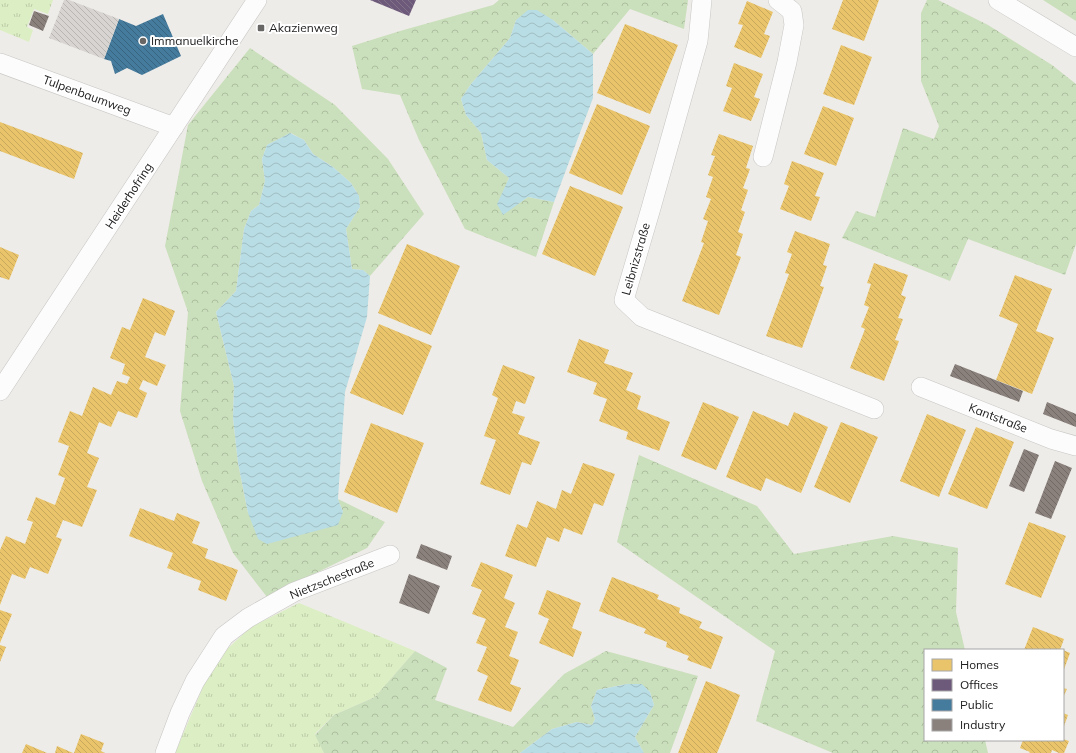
<svg xmlns="http://www.w3.org/2000/svg" width="1076" height="753" font-family="Mulish,sans-serif">
  <style>
    .grass { fill: url(#grass-tufts) }
    .forest { fill: url(#forest-crowns) }
    .water { fill: url(#water-waves) }
    .homes { fill: url(#homes-back-hatch) }
    .offices { fill: url(#offices-back-hatch) }
    .public { fill: url(#public-back-hatch) }
    .industry { fill: url(#industry-back-hatch) }
    .building { fill: url(#building-back-hatch) }
    .lines { fill: none; stroke-linecap: round; stroke-linejoin: round }
    .minor-casing { stroke: #c7c6c4; stroke-width: 20 }
    .minor { stroke: #fcfcfc; stroke-width: 19 }
    .poi-dot { fill: #686766; stroke: #fff; stroke-width: 1.5 }
    .labels { text-anchor: middle; stroke-width: 4; stroke-linejoin: round; paint-order: stroke }
    .poi-label { font-size: 12px; fill: #202020; stroke: #fff; text-anchor: start }
    .street-label { font-size: 12px; fill: #202020; stroke: #fff }
  </style>
  <defs>
    <pattern id="grass-tufts" width="24" height="20" patternUnits="userSpaceOnUse"><rect width="24" height="20" fill="#dceec4"/><path d="M3 7l-1-3M5 7V3M7 7l1-3M15 17l-1-3M17 17v-4M19 17l1-3" fill="none" stroke="#bccca8"/></pattern>
    <pattern id="forest-crowns" width="20" height="18" patternUnits="userSpaceOnUse"><rect width="20" height="18" fill="#cadfbb"/><path d="M2 6a3 3 0 1 1 6 0M12 15a3 3 0 1 1 6 0" fill="none" stroke="#adbfa0"/></pattern>
    <pattern id="water-waves" width="16" height="10" patternUnits="userSpaceOnUse"><rect width="16" height="10" fill="#b9dde4"/><path d="M0 5q4-4 8 0t8 0" fill="none" stroke="#9fbdc3"/></pattern>
    <pattern id="homes-back-hatch" width="6" height="6" patternUnits="userSpaceOnUse"><rect width="6" height="6" fill="#e9c46a"/><path d="M-1 5l2 2M0 0l6 6M5-1l2 2" fill="none" stroke="#c8a85c"/></pattern>
    <pattern id="offices-back-hatch" width="6" height="6" patternUnits="userSpaceOnUse"><rect width="6" height="6" fill="#6d597a"/><path d="M-1 5l2 2M0 0l6 6M5-1l2 2" fill="none" stroke="#81728a"/></pattern>
    <pattern id="public-back-hatch" width="6" height="6" patternUnits="userSpaceOnUse"><rect width="6" height="6" fill="#457b9d"/><path d="M-1 5l2 2M0 0l6 6M5-1l2 2" fill="none" stroke="#396480"/></pattern>
    <pattern id="industry-back-hatch" width="6" height="6" patternUnits="userSpaceOnUse"><rect width="6" height="6" fill="#8a817c"/><path d="M-1 5l2 2M0 0l6 6M5-1l2 2" fill="none" stroke="#706965"/></pattern>
    <pattern id="building-back-hatch" width="6" height="6" patternUnits="userSpaceOnUse"><rect width="6" height="6" fill="#d7d4d1"/><path d="M-1 5l2 2M0 0l6 6M5-1l2 2" fill="none" stroke="#b8b6b3"/></pattern>
  </defs>
  <rect width="100%" height="100%" fill="#eeece8"/>
  <path class="grass" d="M0 0H53L48 14 34 9 27 27 33 30 29 42 0 30Z
    M299 603 415 651 375 697 334 715 315 734 324 753H175L214 661 251 627Z"/>
  <path class="forest" d="M499 0H688L684 29 630 9 593 54 553 20H516L510 38 471 84 461 99 466 115 481 133 487 160 509 178 498 204 503 214 528 197 554 202 536 257 465 229 419 140 400 95 362 89 352 46 400 31 493 5Z
    M927 0H938L988 25 1052 65 1076 84V244L1065 275 968 239 950 281 842 238 856 211 875 217 903 128 934 139 939 126 921 81V13Z
    M1043 0H1076V21Z
    M250 48 335 105 388 159 424 214 370 276 363 270 352 269 346 229 360 207 359 196 351 183 333 167 313 154 304 140 291 133 267 145 262 159 265 181 259 205 251 211 244 229 236 291 216 312 234 386 233 418 238 463 248 513 343 512 338 499 385 522 367 548 267 597 233 553 202 481 180 411 188 312 165 246 188 125Z
    M639 455 757 506 794 554 893 536 958 548 956 612 965 650H925V740H985L988 753H833L756 721 775 651 617 542Z
    M415 651 447 668 435 700 513 727 564 674 606 651 698 676 670 753H644L635 737 654 705 650 692 642 685 627 684 597 690 591 706 595 719 592 725 577 722 552 729 520 753H324L315 735 334 715 375 697Z"/>
  <path class="water" d="M528 10H537L553 20 593 54V98L554 202 528 197 503 215 497 204 509 178 487 160 481 133 466 115 461 99 471 84 510 38 516 20Z
    M290 133 304 140 313 154 333 167 351 183 359 196 360 207 346 229 352 269 363 270 370 276 367 317 345 392 338 499 343 512 338 525 267 544 258 539 248 513 238 463 233 418 234 386 216 312 236 291 244 229 251 211 259 205 265 181 262 159 267 145Z
    M627 684H642L650 692 654 705 635 737 644 753H520L552 729 577 722 592 725 595 719 591 706 597 690Z"/>
  <path class="homes" d="M843 0H879L864 41 832 29Z
    M747 1 773 12 764 34 770 36 761 58 734 47 743 25 738 24Z
    M625 24 678 45 650 114 597 93Z
    M841 45 872 57 854 105 823 94Z
    M734 63 763 74 754 97 760 99 751 121 723 111 732 88 726 86Z
    M597 104 650 126 622 195 569 173Z
    M823 106 854 118 836 166 804 154Z
    M0 122 83 153 74 179 0 151Z
    M719 134 753 146 746 168 750 169 743 188 748 190 741 210 745 212 738 232 743 234 736 255 741 257 719 315 682 301 704 243 701 242 708 221 703 219 711 199 706 197 713 177 708 175 715 156 711 155Z
    M792 161 824 173 815 196 820 197 811 221 780 209 789 186 784 184Z
    M570 186 623 207 595 276 542 254Z
    M795 231 830 244 823 265 827 266 820 286 824 287 802 348 766 336 789 274 785 273 792 254 787 252Z
    M407 244 460 266 431 335 378 313Z
    M0 247 19 255 9 280 0 277Z
    M874 263 908 275 901 295 906 297 898 318 903 319 895 340 899 341 884 381 850 368 865 329 861 327 869 307 864 305 871 284 867 283Z
    M1015 275 1052 289 1036 331 1054 338 1032 394 996 380 1018 324 999 316Z
    M143 298 175 311 165 336 155 332 145 357 166 365 157 386 143 380 139 389 147 393 137 418 118 411 111 427 99 422 87 453 99 458 87 487 97 490 82 527 63 520 56 537 62 539 48 574 30 567 25 579 12 574 0 605V550L6 536 25 544 33 522 27 520 36 497 55 505 65 478 58 475 69 446 58 442 70 411 82 416 93 387 111 395 117 381 127 384 130 377 122 374 125 364 110 358 122 327 130 330Z
    M379 324 432 346 403 415 350 393Z
    M579 339 609 350 604 363 633 373 626 390 641 396 637 409 670 422 659 451 626 439 628 432 599 421 607 399 593 394 597 383 567 372Z
    M503 365 535 377 525 404 516 401 512 413 525 417 518 434 540 442 531 465 522 462 510 495 480 484 496 440 484 436 498 398 492 395Z
    M703 402 739 417 716 470 681 456Z
    M753 411 788 426 794 412 828 427 801 493 766 478 761 491 726 477Z
    M927 414 966 430 939 497 900 481Z
    M841 422 878 437 850 503 814 487Z
    M371 423 424 443 397 513 344 492Z
    M976 427 1014 442 987 509 948 494Z
    M583 463 615 474 603 506 594 503 582 535 564 528 559 542 547 537 536 567 505 556 517 524 527 528 537 501 556 509 562 490 571 494Z
    M140 508 174 521 177 513 200 522 192 543 208 549 205 558 238 570 226 601 198 590 201 581 167 568 173 553 129 536Z
    M1029 522 1066 536 1041 598 1005 584Z
    M481 562 513 575 504 598 515 603 505 627 518 632 509 656 519 660 510 684 521 688 511 712 478 700 488 676 477 671 487 647 476 643 486 619 472 614 482 590 471 586Z
    M612 577 659 595 657 599 680 608 679 613 702 622 699 628 723 637 711 669 687 660 689 656 666 647 667 642 644 633 646 629 599 611Z
    M547 590 581 603 572 628 582 632 573 657 539 643 549 619 538 614Z
    M0 610 12 614 0 643Z
    M1033 627 1064 639 1060 650H1024Z
    M0 645 6 647 0 662Z
    M1063 650 1070 653 1063 672Z
    M706 681 740 695 731 719 717 753H678Z
    M1063 688 1067 689 1063 698Z
    M1063 713 1068 715 1063 729Z
    M81 734 104 743 101 751 105 753H74Z
    M1063 739 1069 741 1064 753H1059L1052 750 1051 753H1029L1030 752 1020 748 1023 740H1063Z
    M26 744 47 753H22Z
    M57 746 73 753H55Z"/>
  <path class="offices" d="M370 0H416L409 16Z"/>
  <path class="public" d="M163 14 181 56 142 75 127 68 115 74 111 61 104 59 119 19 136 26Z"/>
  <path class="industry" d="M34 11 49 16 43 31 29 25Z
    M955 364 1023 391 1019 402 950 376Z
    M1047 402 1076 414V427L1043 414Z
    M1024 449 1039 455 1024 492 1009 486Z
    M1055 461 1072 468 1051 519 1035 513Z
    M421 544 452 556 447 570 416 558Z
    M409 574 440 586 429 614 399 603Z"/>
  <path class="building" d="M64 0H69L119 19 104 59 49 38Z"/>
  <g class="lines">
    <g class="minor-casing">
      <path id="minor" d="M702 0 698 41 651 208 624 300 642 317 874 409
        M998 0 1076 47
        M0 63 174 127
        M763 157 787 62 794 25 792 11 778 0
        M921 387 1051 439 1076 446
        M0 391 257 0
        M165 753 180 713 195 681 224 636 248 618 294 592 390 555"/>
    </g>
    <use href="#minor" class="minor"/>
  </g>
  <g class="poi-dot">
    <rect x="257" y="24" width="8" height="8" rx="2"/>
    <circle cx="143" cy="41" r="4"/>
  </g>
  <g class="labels">
    <g class="poi-label">
      <text x="269" y="32">Akazienweg</text>
      <text x="151" y="45">Immanuelkirche</text>
    </g>
    <g class="street-label">
      <text transform="translate(87 95) rotate(20)" y="4">Tulpenbaumweg</text>
      <text transform="translate(129 196) rotate(-57)" y="4">Heiderhofring</text>
      <text transform="translate(636 259) rotate(-74)" y="4">Leibnizstraße</text>
      <text transform="translate(998 418) rotate(21)" y="4">Kantstraße</text>
      <text transform="translate(332 579) rotate(-22)" y="4">Nietzschestraße</text>
    </g>
  </g>
  <rect x="924" y="649" width="140" height="92" fill="#ffffff" stroke="#a6a6a6"/>
  <rect x="932" y="659" width="20" height="12" fill="#e9c46a" stroke="#a6a6a6"/>
  <text x="960" y="669" font-size="12" fill="#202020">Homes</text>
  <rect x="932" y="679" width="20" height="12" fill="#6d597a" stroke="#a6a6a6"/>
  <text x="960" y="689" font-size="12" fill="#202020">Offices</text>
  <rect x="932" y="699" width="20" height="12" fill="#457b9d" stroke="#a6a6a6"/>
  <text x="960" y="709" font-size="12" fill="#202020">Public</text>
  <rect x="932" y="719" width="20" height="12" fill="#8a817c" stroke="#a6a6a6"/>
  <text x="960" y="729" font-size="12" fill="#202020">Industry</text>
</svg>
